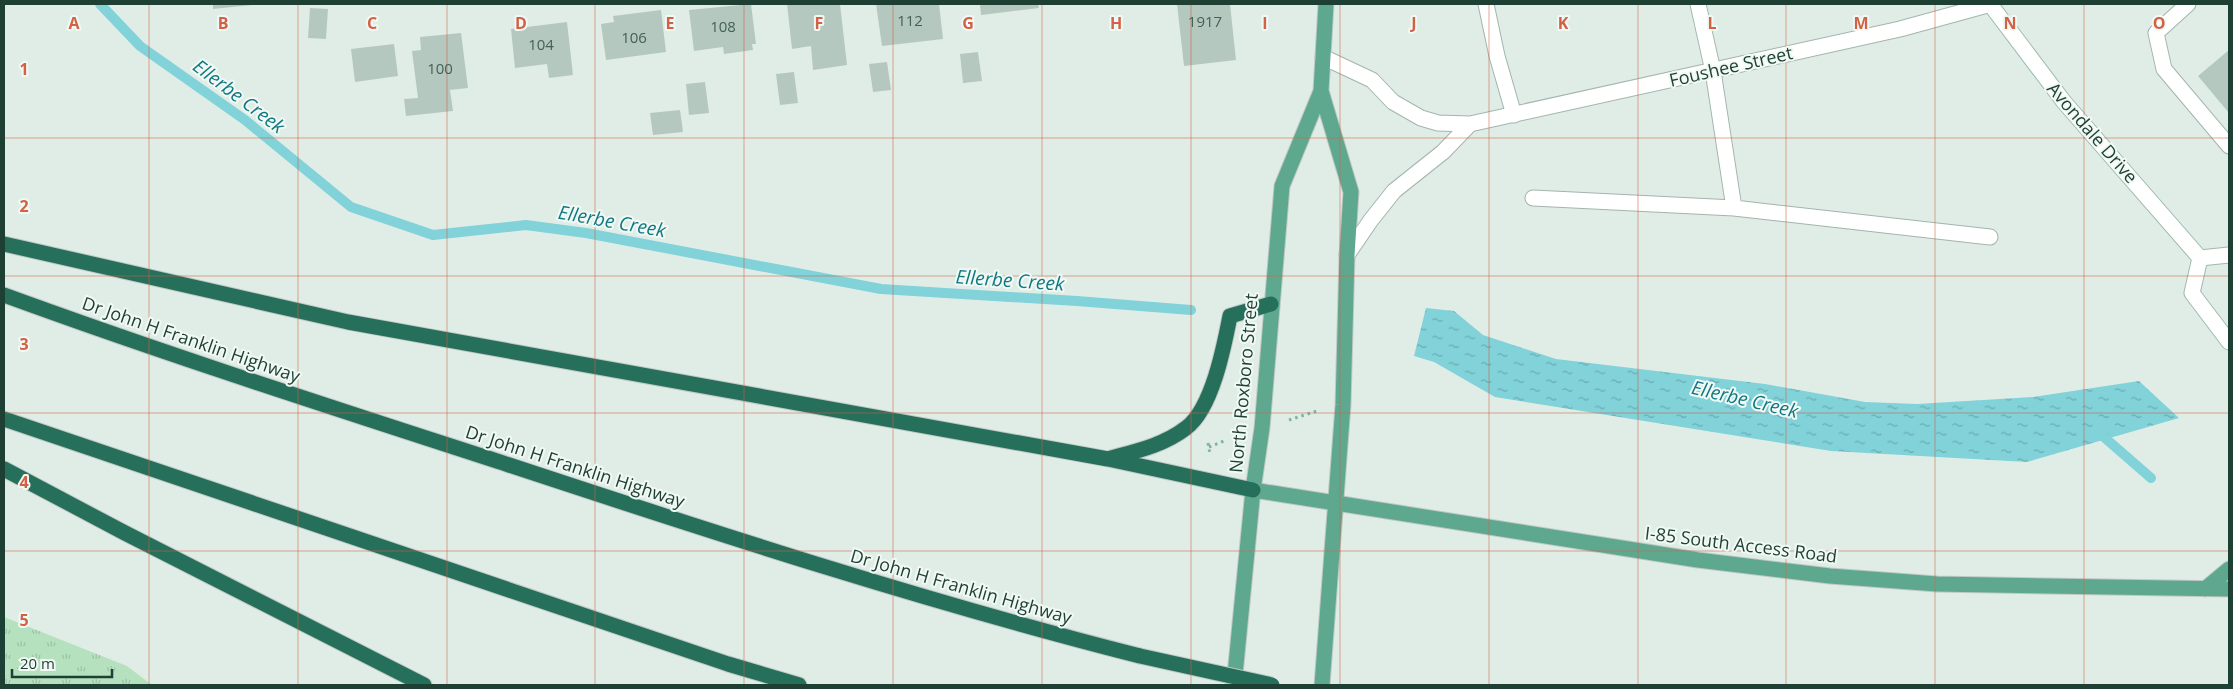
<svg xmlns="http://www.w3.org/2000/svg" width="2233" height="689" font-family="'Open Sans',sans-serif">
  <style>
    .park { fill: url(#park-tufts) }
    .water { fill: url(#water-ripples) }
    .lines { fill: none; stroke-linecap: round; stroke-linejoin: round }
    .stream { stroke: #81d2d9; stroke-width: 10 }
    .building { fill: #b5c8bf }
    .lane-casing { stroke: #a2b5ad; stroke-width: 17 }
    .street-casing { stroke: #a2b5ad; stroke-width: 17 }
    .secondary-casing { stroke: #9dbaad; stroke-width: 17 }
    .primary-casing { stroke: #c0c9c6; stroke-width: 17 }
    .highway-casing { stroke: #c0c9c6; stroke-width: 17 }
    .path { stroke: #7cb49f; stroke-width: 3; stroke-dasharray: 2.5 4; stroke-linecap: butt }
    .lane { stroke: #fff; stroke-width: 15 }
    .street { stroke: #fff; stroke-width: 15 }
    .secondary { stroke: #fff; stroke-width: 15 }
    .primary { stroke: #5fa890; stroke-width: 15 }
    .highway { stroke: #266f5b; stroke-width: 15 }
    .highway-bridge-casing { stroke: #c0c9c6; stroke-width: 17; stroke-linecap: butt }
    .highway-bridge { stroke: #266f5b; stroke-width: 15 }
    .grid { fill: none; stroke: #d26146; stroke-width: 1; stroke-opacity: 0.55 }
    .labels { text-anchor: middle; stroke-width: 4; stroke-linejoin: round; paint-order: stroke }
    .number-label { font-size: 15px; fill: #446157 }
    .street-label { font-size: 18px; fill: #1e3f34; stroke: #f1f9f4 }
    .water-label { font-size: 19px; font-style: italic; fill: #117882; stroke: #f1f9f4 }
    .grid-label { font-size: 16px; text-anchor: middle; font-weight: bold; fill: #d26146; stroke: #f1f9f4; stroke-width: 4; stroke-linejoin: round; paint-order: stroke }
  </style>
  <defs>
    <pattern id="park-tufts" width="24" height="20" patternUnits="userSpaceOnUse" patternTransform="scale(1.25)"><rect width="24" height="20" fill="#b6e1be"/><path d="M3 7l-1-3M5 7V3M7 7l1-3M15 17l-1-3M17 17v-4M19 17l1-3" fill="none" stroke="#9cc2a4"/></pattern>
    <pattern id="water-ripples" width="26" height="14" patternUnits="userSpaceOnUse" patternTransform="scale(1.25)"><rect width="26" height="14" fill="#81d2d9"/><path d="M2 4q2-2 4 0t4 0M15 11q2-2 4 0t4 0" fill="none" stroke="#69acb1"/></pattern>
  </defs>
  <rect width="100%" height="100%" fill="#e0ede6"/>
  <path class="park" d="M4 617 127 666 152 685H4Z"/>
  <path class="water" d="M1426 308 1454 311 1483 335 1556 359 1765 384 1865 402 1917 404 2033 397 2139 381 2179 418 2027 462 1831 451 1495 397 1434 362 1414 356Z"/>
  <g class="lines">
    <path class="stream" d="M100 4 140 46 245 120 351 207 433 235 526 225 586 233 881 289 1077 301 1191 310
      M2097 431 2151 478"/>
  </g>
  <path class="building" d="M213 4H252V5L213 9Z
    M751 4 756 44H752L753 50 724 54 723 47 694 51 689 10Z
    M787 4H840L847 65 813 70 811 46 792 49Z
    M876 4H939L943 39 882 46Z
    M980 4H1038L1039 8 981 15Z
    M1177 4H1230L1236 60 1184 66Z
    M310 8 328 9 326 39 308 38Z
    M661 10 666 52 606 60 601 24 614 22 613 16Z
    M567 22 573 75 549 78 547 64 515 68 511 29Z
    M461 33 468 88 450 90 453 111 406 116 404 99 418 98 412 51 421 50 420 37Z
    M394 44 398 76 355 82 351 49Z
    M2229 50V113L2198 76Z
    M978 52 982 81 963 83 960 54Z
    M887 62 891 90 873 92 869 64Z
    M794 72 798 103 780 105 776 74Z
    M705 82 709 113 689 115 686 84Z
    M680 110 683 132 653 135 650 113Z"/>
  <g class="lines">
    <g class="lane-casing">
      <path id="lane" d="M1486 4 1497 56 1514 115
        M2188 4 2156 33 2164 69 2229 146
        M1533 198 1734 208 1713 71 1698 4
        M1734 208 1990 237"/>
    </g>
    <g class="street-casing">
      <path id="street" d="M1323 57 1372 80 1393 102 1421 118 1438 123 1470 124 1900 29 1991 4
        M1347 255 1371 220 1394 191 1443 152 1470 124"/>
    </g>
    <g class="secondary-casing">
      <path id="secondary" d="M1990 4 2064 102 2200 258
        M2200 258 2192 293 2229 342
        M2200 258 2229 255"/>
    </g>
    <g class="primary-casing">
      <path id="primary" d="M1321 91 1351 192 1347 255 1343 405 1322 685
        M1253 490 1698 560 1830 576 1937 584 2229 589
        M2205 589 2229 569
        M1234 685 1253 490 1262 428 1282 186 1321 91 1326 4"/>
    </g>
    <g class="highway-casing">
      <path id="highway" d="M4 244 348 322 1108 459 1253 490
        M4 295C171 356 340 410 509 465 718 534 927 602 1140 656
        M4 419 728 664 799 685
        M1111 458C1137 451 1164 445 1186 428 1212 409 1224 347 1230 316L1271 304
        M4 469 125 533 424 685"/>
    </g>
    <path class="path" d="M1289 420 1317 411
      M1208 443 1210 454
      M1209 447 1224 441"/>
    <use href="#lane" class="lane"/>
    <use href="#street" class="street"/>
    <use href="#secondary" class="secondary"/>
    <use href="#primary" class="primary"/>
    <use href="#highway" class="highway"/>
    <g class="highway-bridge-casing">
      <path id="highway-bridge" d="M1140 656 1272 685"/>
    </g>
    <use href="#highway-bridge" class="highway-bridge"/>
  </g>
  <path class="grid" d="M149 4V685M298 4V685M447 4V685M595 4V685M744 4V685M893 4V685M1042 4V685M1191 4V685M1340 4V685M1489 4V685M1638 4V685M1786 4V685M1935 4V685M2084 4V685M4 138H2229M4 276H2229M4 413H2229M4 551H2229"/>
  <g class="labels">
    <g class="number-label">
      <text x="910" y="26">112</text>
      <text x="1205" y="27">1917</text>
      <text x="723" y="32">108</text>
      <text x="634" y="43">106</text>
      <text x="541" y="50">104</text>
      <text x="440" y="74">100</text>
    </g>
    <g class="street-label">
      <text transform="translate(1731 67) rotate(-13)" y="6">Foushee Street</text>
      <text transform="translate(2092 133) rotate(49)" y="6">Avondale Drive</text>
      <text transform="translate(191 340) rotate(19)" y="6">Dr John H Franklin Highway</text>
      <text transform="translate(1244 383) rotate(-85)" y="6">North Roxboro Street</text>
      <text transform="translate(575 467) rotate(18)" y="6">Dr John H Franklin Highway</text>
      <text transform="translate(1741 545) rotate(7)" y="6">I-85 South Access Road</text>
      <text transform="translate(961 587) rotate(16)" y="6">Dr John H Franklin Highway</text>
    </g>
    <g class="water-label">
      <text transform="translate(239 96) rotate(37)" y="7">Ellerbe Creek</text>
      <text transform="translate(612 221) rotate(10)" y="7">Ellerbe Creek</text>
      <text transform="translate(1010 280) rotate(4)" y="7">Ellerbe Creek</text>
      <text transform="translate(1745 399) rotate(13)" y="7">Ellerbe Creek</text>
    </g>
  </g>
  <g class="grid-label">
    <text x="74" y="29">A</text>
    <text x="223" y="29">B</text>
    <text x="372" y="29">C</text>
    <text x="521" y="29">D</text>
    <text x="670" y="29">E</text>
    <text x="819" y="29">F</text>
    <text x="968" y="29">G</text>
    <text x="1116" y="29">H</text>
    <text x="1265" y="29">I</text>
    <text x="1414" y="29">J</text>
    <text x="1563" y="29">K</text>
    <text x="1712" y="29">L</text>
    <text x="1861" y="29">M</text>
    <text x="2010" y="29">N</text>
    <text x="2159" y="29">O</text>
    <text x="24" y="75">1</text>
    <text x="24" y="212">2</text>
    <text x="24" y="350">3</text>
    <text x="24" y="488">4</text>
    <text x="24" y="626">5</text>
  </g>
  <rect width="2233" height="689" fill="none" stroke="#1e3f34" stroke-width="10"/>
  <path d="M12 669v8h100v-8" fill="none" stroke="#1e3f34" stroke-width="2.5"/>
  <text x="20" y="669" font-size="15" fill="#1e3f34" stroke="#f1f9f4" stroke-width="4" paint-order="stroke">20 m</text>
</svg>
